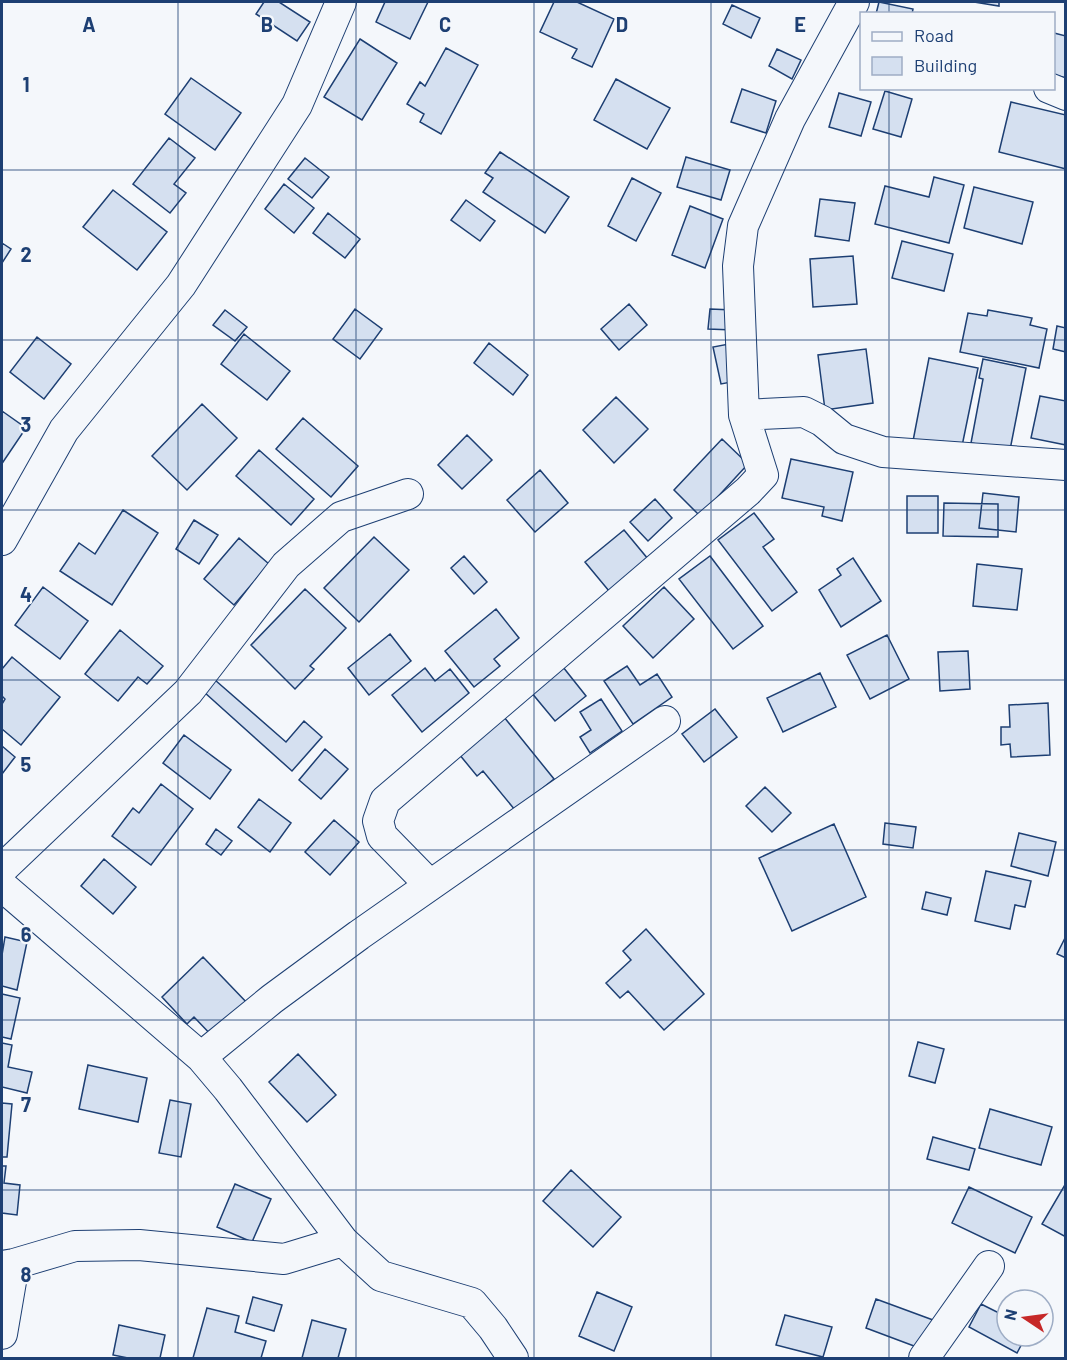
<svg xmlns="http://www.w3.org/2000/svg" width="1067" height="1360" font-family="Barlow,sans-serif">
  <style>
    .building { fill: #d5e0f0; stroke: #1d3f73; stroke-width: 1.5 }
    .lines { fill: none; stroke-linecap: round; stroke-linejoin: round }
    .street-casing { stroke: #1d3f73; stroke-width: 32 }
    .street { stroke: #f4f7fb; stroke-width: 30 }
    .grid { fill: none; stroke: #1d3f73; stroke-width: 1.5; stroke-opacity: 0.55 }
    .grid-label { font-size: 20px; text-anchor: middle; font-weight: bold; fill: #1d3f73; stroke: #f4f7fb; stroke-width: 4.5; stroke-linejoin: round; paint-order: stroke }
  </style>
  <rect width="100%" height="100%" fill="#f4f7fb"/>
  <path class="building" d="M264 2H279L310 22 297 41 256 14Z
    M385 2H428L410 39 376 22Z
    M554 2H577L614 19 592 67 572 58 577 49 540 32Z
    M879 2 913 9 912 14H876Z
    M974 2H999V6Z
    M732 5 760 18 751 38 723 24Z
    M1054 33 1066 36V78L1054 75Z
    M360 39 397 63 362 120 324 97Z
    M446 48 478 65 441 134 420 122 424 114 407 104 420 82 425 86Z
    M777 49 801 60 792 79 769 66Z
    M191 78 241 113 215 150 165 114Z
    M616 79 670 108 647 149 594 120Z
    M742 89 776 101 766 133 731 122Z
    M885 91 912 99 901 137 873 129Z
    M839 93 871 102 861 136 829 127Z
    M1011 102 1066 115V169L999 152Z
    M169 138 195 158 174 184 186 193 170 213 133 184Z
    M500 152 569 197 545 233 483 192 493 178 485 173Z
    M686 157 730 170 721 200 677 187Z
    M305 158 329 177 312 198 288 179Z
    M934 177 964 185 949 243 875 224 885 186 929 197Z
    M632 178 661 193 636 241 608 226Z
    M284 184 314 208 294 233 265 209Z
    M974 187 1033 202 1022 244 964 228Z
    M113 190 167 232 137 270 83 227Z
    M820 199 855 203 849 241 815 236Z
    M466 200 495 221 480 241 451 220Z
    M690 206 723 219 705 268 672 255Z
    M328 213 360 239 345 258 313 233Z
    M902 241 953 254 944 291 892 278Z
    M2 243 11 249 2 263Z
    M853 256 857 304 813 307 810 259Z
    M629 304 647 325 619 350 601 329Z
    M355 309 382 329 360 359 333 339Z
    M710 309 733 310V330L708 329Z
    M225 310 247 327 235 341 213 325Z
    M988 310 1032 318 1030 325 1047 329 1039 368 960 352 968 313 987 316Z
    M1057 326 1066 328V352L1053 349Z
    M244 334 290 371 267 400 221 364Z
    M37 337 71 364 44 399 10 372Z
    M489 343 528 375 513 395 474 363Z
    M734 343 742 380 721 384 713 347Z
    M866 349 873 403 825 410 818 355Z
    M929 358 978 368 961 451 913 441Z
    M983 359 1026 368 1010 450 971 443 983 379 979 378Z
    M1040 396 1066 401V445L1031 438Z
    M616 397 648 429 614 463 583 430Z
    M202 404 237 438 187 490 152 456Z
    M2 411 26 428 3 462 2 461Z
    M303 418 358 466 331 497 276 449Z
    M467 435 492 460 462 489 438 465Z
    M722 439 748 464 700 516 674 490Z
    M259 450 314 499 291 525 236 476Z
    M791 459 853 472 842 521 822 516 824 507 782 498Z
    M540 470 568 503 535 532 507 500Z
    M983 493 1019 497 1016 532 979 528Z
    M907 496H938V533H907Z
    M655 499 672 518 648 541 630 522Z
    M944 503 998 504V537L943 536Z
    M123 510 158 533 112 605 60 571 79 543 95 554Z
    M754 513 774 539 763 547 797 592 772 611 718 540Z
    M194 520 218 535 199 564 176 549Z
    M624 530 648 559 609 591 585 562Z
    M374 537 409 570 359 622 324 588Z
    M239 538 269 564 234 605 204 579Z
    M464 556 487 582 474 594 451 568Z
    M710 556 763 626 733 649 679 579Z
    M853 558 881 601 841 627 819 590 841 575 837 569Z
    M977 564 1022 569 1017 610 973 606Z
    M43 587 88 621 60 659 15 625Z
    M664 587 694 619 653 658 623 626Z
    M305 589 346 628 310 666 314 669 295 689 251 645Z
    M496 609 519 638 494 659 500 666 474 687 445 651Z
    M120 630 163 666 147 684 138 677 118 701 85 674Z
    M390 634 411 661 369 695 348 668Z
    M887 635 909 679 870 699 847 655Z
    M968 651 970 689 940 691 938 652Z
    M12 657 60 697 21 745 2 729V704L5 699 2 696V669Z
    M627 666 640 685 657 674 672 697 633 724 604 681Z
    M563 667 586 696 555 721 531 692Z
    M425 668 435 681 450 669 469 693 422 732 392 695Z
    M820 673 836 707 783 732 767 698Z
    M215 680 286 742 304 721 322 737 292 771 204 692Z
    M601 699 622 731 590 753 580 737 591 730 580 712Z
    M1048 703 1050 755 1011 757 1010 744 1001 745V727H1010L1009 705Z
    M715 709 737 737 704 762 682 734Z
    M504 717 554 779 515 810 483 771 477 776 459 754Z
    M184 735 231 770 210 799 163 763Z
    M2 746 15 757 2 774Z
    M325 749 348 769 321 799 299 780Z
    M161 784 193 809 151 865 112 836 133 808 139 813Z
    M765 787 791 813 772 832 746 806Z
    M259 799 291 823 270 852 238 827Z
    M334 820 359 842 330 875 305 852Z
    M885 823 916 827 913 848 883 844Z
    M834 824 866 897 792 931 759 858Z
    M216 829 232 841 221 855 206 844Z
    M1019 833 1056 842 1048 876 1011 866Z
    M104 859 136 887 113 914 81 886Z
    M986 871 1031 881 1025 907 1015 905 1010 929 975 921Z
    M926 892 951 898 947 915 922 909Z
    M646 929 704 994 664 1030 628 991 620 998 606 983 631 960 623 951Z
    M1066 936V958L1057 954Z
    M5 937 27 942 17 990 2 986V955Z
    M203 957 250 1006 215 1039 194 1017 187 1024 162 997Z
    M2 994 20 998 11 1039 2 1037Z
    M918 1042 944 1049 935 1083 909 1076Z
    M2 1043 12 1045 8 1067 32 1072 27 1093 2 1087Z
    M298 1054 336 1095 307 1122 269 1082Z
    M88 1065 147 1078 138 1122 79 1109Z
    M170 1100 191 1104 181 1157 159 1153Z
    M2 1103 12 1104 7 1157H2Z
    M990 1109 1052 1127 1041 1165 979 1148Z
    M933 1137 975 1149 969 1170 927 1159Z
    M2 1166H6L4 1183 20 1185 17 1215 2 1213Z
    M571 1170 621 1217 593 1247 543 1201Z
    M1066 1183V1237L1042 1224Z
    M235 1184 271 1199 252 1242 217 1227Z
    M969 1187 1032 1217 1015 1253 952 1223Z
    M597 1292 632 1307 614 1351 579 1336Z
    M253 1297 282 1305 274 1331 246 1323Z
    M876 1299 933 1320 922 1349 866 1328Z
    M981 1304 1007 1317V1336H1026L1017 1353 969 1327Z
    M207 1308 239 1316 235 1332 266 1341 261 1358H193Z
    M785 1315 832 1327 823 1357 776 1345Z
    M312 1320 346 1329 338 1358H302Z
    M119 1325 165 1335 160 1358H128L113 1355Z"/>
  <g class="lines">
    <g class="street-casing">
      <path id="street" d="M1049 88 1066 95
        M744 415 804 412 822 421 844 439 883 452 1066 465
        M2 540 64 430 181 285 297 105 341 2
        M2 869 188 692 286 565 341 517 408 494
        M429 884 382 836 378 821 385 801 748 491 763 475 744 415 738 266 743 226 790 119 854 2
        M2 886 201 1057 228 1089 343 1241 381 1276 472 1303 493 1328 513 1358
        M201 1057 272 999 359 935 665 721
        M2 1266 14 1264 75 1246 139 1245 284 1259 343 1241
        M2 1334 14 1264
        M924 1358 989 1266"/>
    </g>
    <use href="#street" class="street"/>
  </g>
  <path class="grid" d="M178 2V1358M356 2V1358M534 2V1358M711 2V1358M889 2V14M889 88V1358M2 170H1066M2 340H1066M2 510H1066M2 680H1066M2 850H1066M2 1020H1066M2 1190H1066"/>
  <g class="grid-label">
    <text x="89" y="32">A</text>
    <text x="267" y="32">B</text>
    <text x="445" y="32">C</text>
    <text x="622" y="32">D</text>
    <text x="800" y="32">E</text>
    <text x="26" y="92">1</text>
    <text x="26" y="262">2</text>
    <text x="26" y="432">3</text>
    <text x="26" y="602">4</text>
    <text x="26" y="772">5</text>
    <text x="26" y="942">6</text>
    <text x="26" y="1112">7</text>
    <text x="26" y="1282">8</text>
  </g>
  <rect width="1067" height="1360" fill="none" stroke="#1d3f73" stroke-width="6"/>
  <rect x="860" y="12" width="195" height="78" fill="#f4f7fb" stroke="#9eadc5" stroke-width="1.5"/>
  <rect x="872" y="32" width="30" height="9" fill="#f4f7fb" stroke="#9eadc5" stroke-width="1.5"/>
  <text x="914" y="42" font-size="18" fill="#1d3f73">Road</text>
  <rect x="872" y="57" width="30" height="18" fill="#d5e0f0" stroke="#9eadc5" stroke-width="1.5"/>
  <text x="914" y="72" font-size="18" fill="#1d3f73">Building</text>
  <g transform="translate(1025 1318) rotate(283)"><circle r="28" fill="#f4f7fb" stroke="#9eadc5" stroke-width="1.5"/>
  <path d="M0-4.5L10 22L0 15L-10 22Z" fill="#c62828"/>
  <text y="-9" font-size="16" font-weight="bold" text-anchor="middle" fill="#1d3f73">N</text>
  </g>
</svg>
